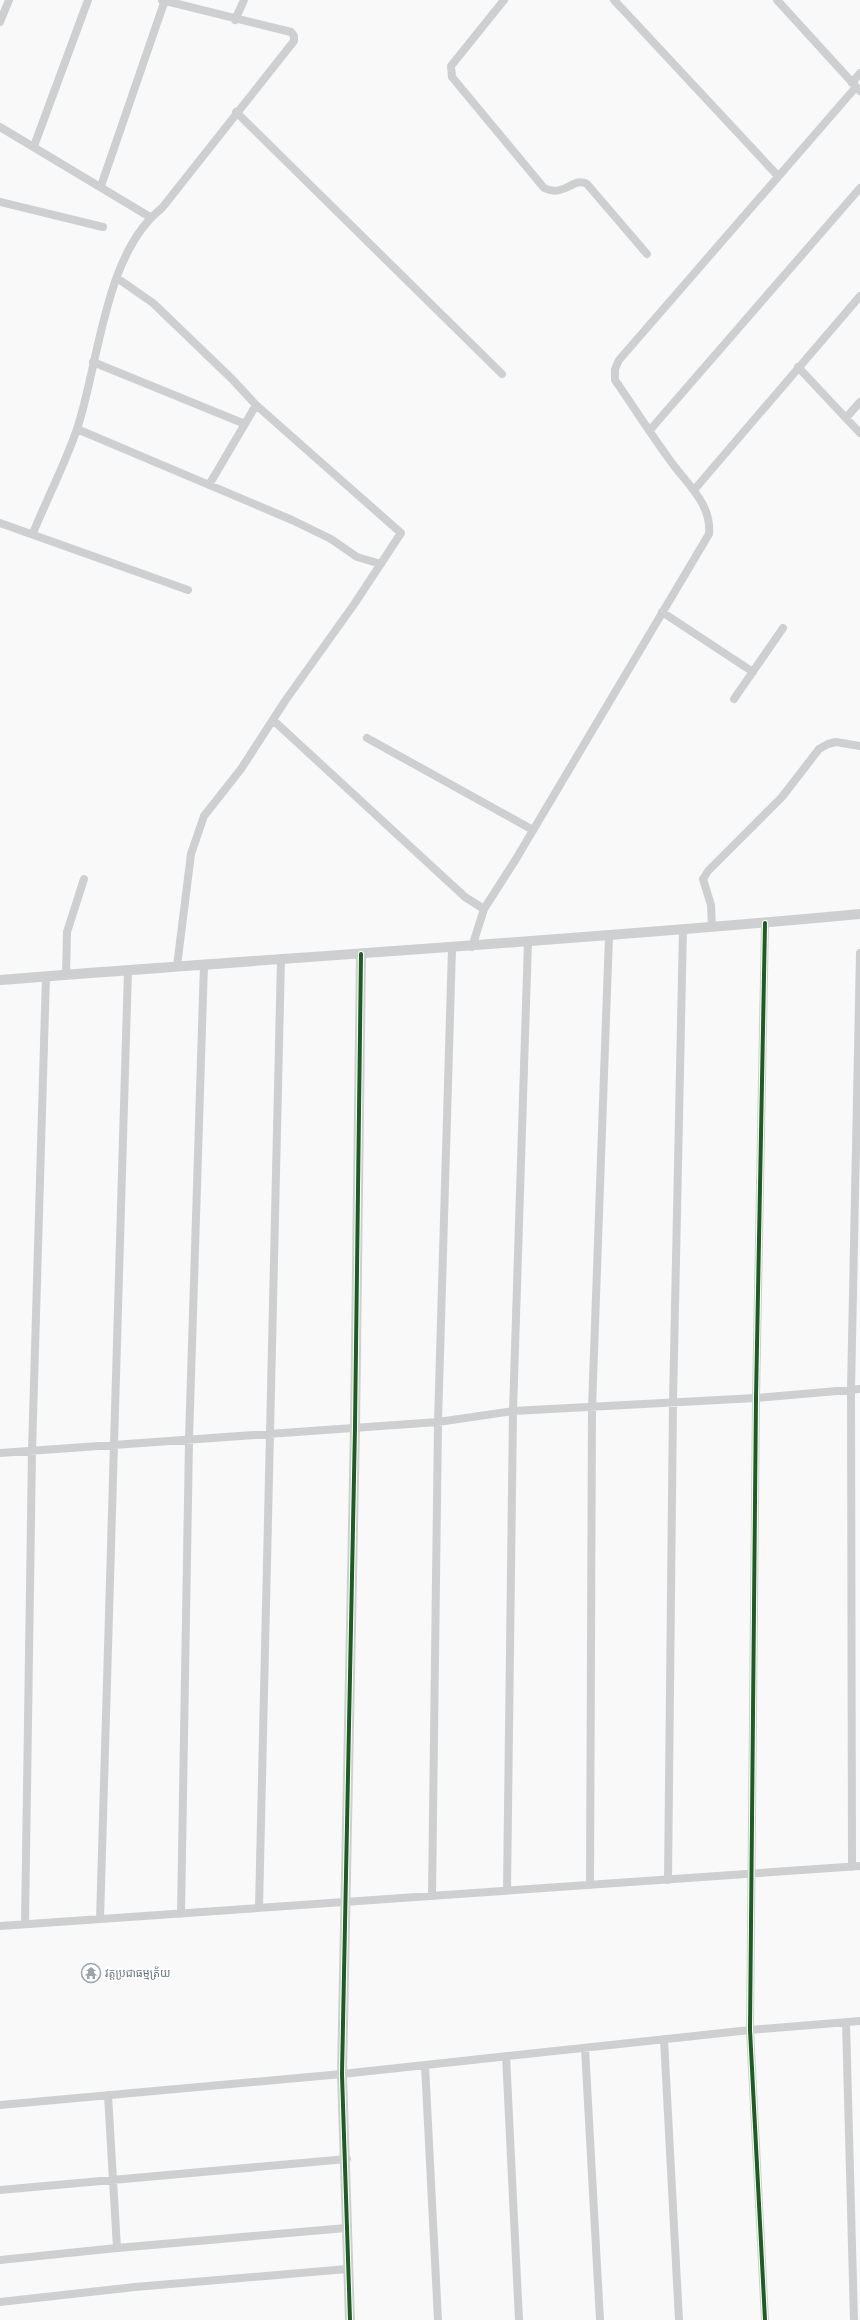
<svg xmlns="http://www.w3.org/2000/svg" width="860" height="2320" font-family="'Work Sans','Noto Sans Khmer',sans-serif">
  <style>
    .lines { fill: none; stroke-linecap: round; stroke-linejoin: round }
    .minor { stroke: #cecfd0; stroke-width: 8 }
    .tertiary { stroke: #cecfd0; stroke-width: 10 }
    .cycleway-casing { stroke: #fff; stroke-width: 6 }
    .cycleway { stroke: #1b5e20; stroke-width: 4 }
    .labels { text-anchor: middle; stroke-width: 4; stroke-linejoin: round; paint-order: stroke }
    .poi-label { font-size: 11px; fill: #657683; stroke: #fff; text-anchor: start }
  </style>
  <rect width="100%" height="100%" fill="#f9f9f9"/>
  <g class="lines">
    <path class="minor" d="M504 0 451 66 452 77 544 188C565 198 573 176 587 184L647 254
      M614 0 778 176
      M777 0 860 91
      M235 20 244 0
      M0 22 9 0
      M852 83 860 73
      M236 112 502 374
      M0 127 150 217
      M34 146 88 0
      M101 186 165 0
      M0 202 103 227
      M117 278 153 303 232 379 256 405 401 533 355 603 285 701 241 769 204 816 191 854 177 966
      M93 362 245 424
      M798 367 860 433
      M846 418 860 402
      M77 429 292 520 331 539 357 557 381 564
      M650 430 860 188
      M209 485 256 405
      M694 490 860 296
      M0 523 188 590
      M33 533C47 499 65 464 77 429 99 364 104 253 162 208L294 41V36L291 32 162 0
      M662 612 753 672
      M734 699 783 628
      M273 720 465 897 484 909
      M367 738 533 830
      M765 923 756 1398 750 2030 765 2320
      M712 927 711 905 703 879 708 871 782 797 819 749 828 744 836 742 860 746
      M472 947 484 909 516 859 709 534C712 503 685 482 669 459 650 433 633 406 615 380V369L619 360 856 87
      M66 975 67 932 84 879
      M0 1453 438 1422 513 1411 756 1398 860 1389
      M852 1867 851 1390 860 953
      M668 1880 673 1402 683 929
      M590 1885 592 1408 609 936
      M507 1890 513 1411 528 942
      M432 1896 438 1422 452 948
      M259 1908 281 958
      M181 1914 189 1440 204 964
      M100 1919 128 970
      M25 1924 32 1451 46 976
      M0 1926 860 1866
      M846 2022 854 2320
      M664 2039 679 2320
      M585 2048 600 2320
      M506 2056 519 2320
      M425 2065 438 2320
      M108 2095 117 2248
      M0 2105 342 2074 750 2030 860 2021
      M0 2190 347 2159
      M0 2260 117 2248 346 2228
      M0 2302 135 2287 347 2269"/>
    <path class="tertiary" d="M0 980C287 957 574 941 860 914
      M350 2320 342 2074 355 1427 361 954"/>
    <g class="cycleway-casing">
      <path id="cycleway" d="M765 923 756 1398 750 2030 765 2320
        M350 2320 342 2074 355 1427 361 954"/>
    </g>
    <use href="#cycleway" class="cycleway"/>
  </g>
  <defs>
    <g id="temple-ring" transform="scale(1)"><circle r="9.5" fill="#fff" stroke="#99a4ac" stroke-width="1.5"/><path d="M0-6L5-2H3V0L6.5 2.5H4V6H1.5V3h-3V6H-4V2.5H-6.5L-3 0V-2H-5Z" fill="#99a4ac"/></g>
  </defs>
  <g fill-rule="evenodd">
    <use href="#temple-ring" x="91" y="1973"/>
  </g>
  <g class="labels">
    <g class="poi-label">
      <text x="105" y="1977">វត្តប្រជាធម្មត្រ័យ</text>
    </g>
  </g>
</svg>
